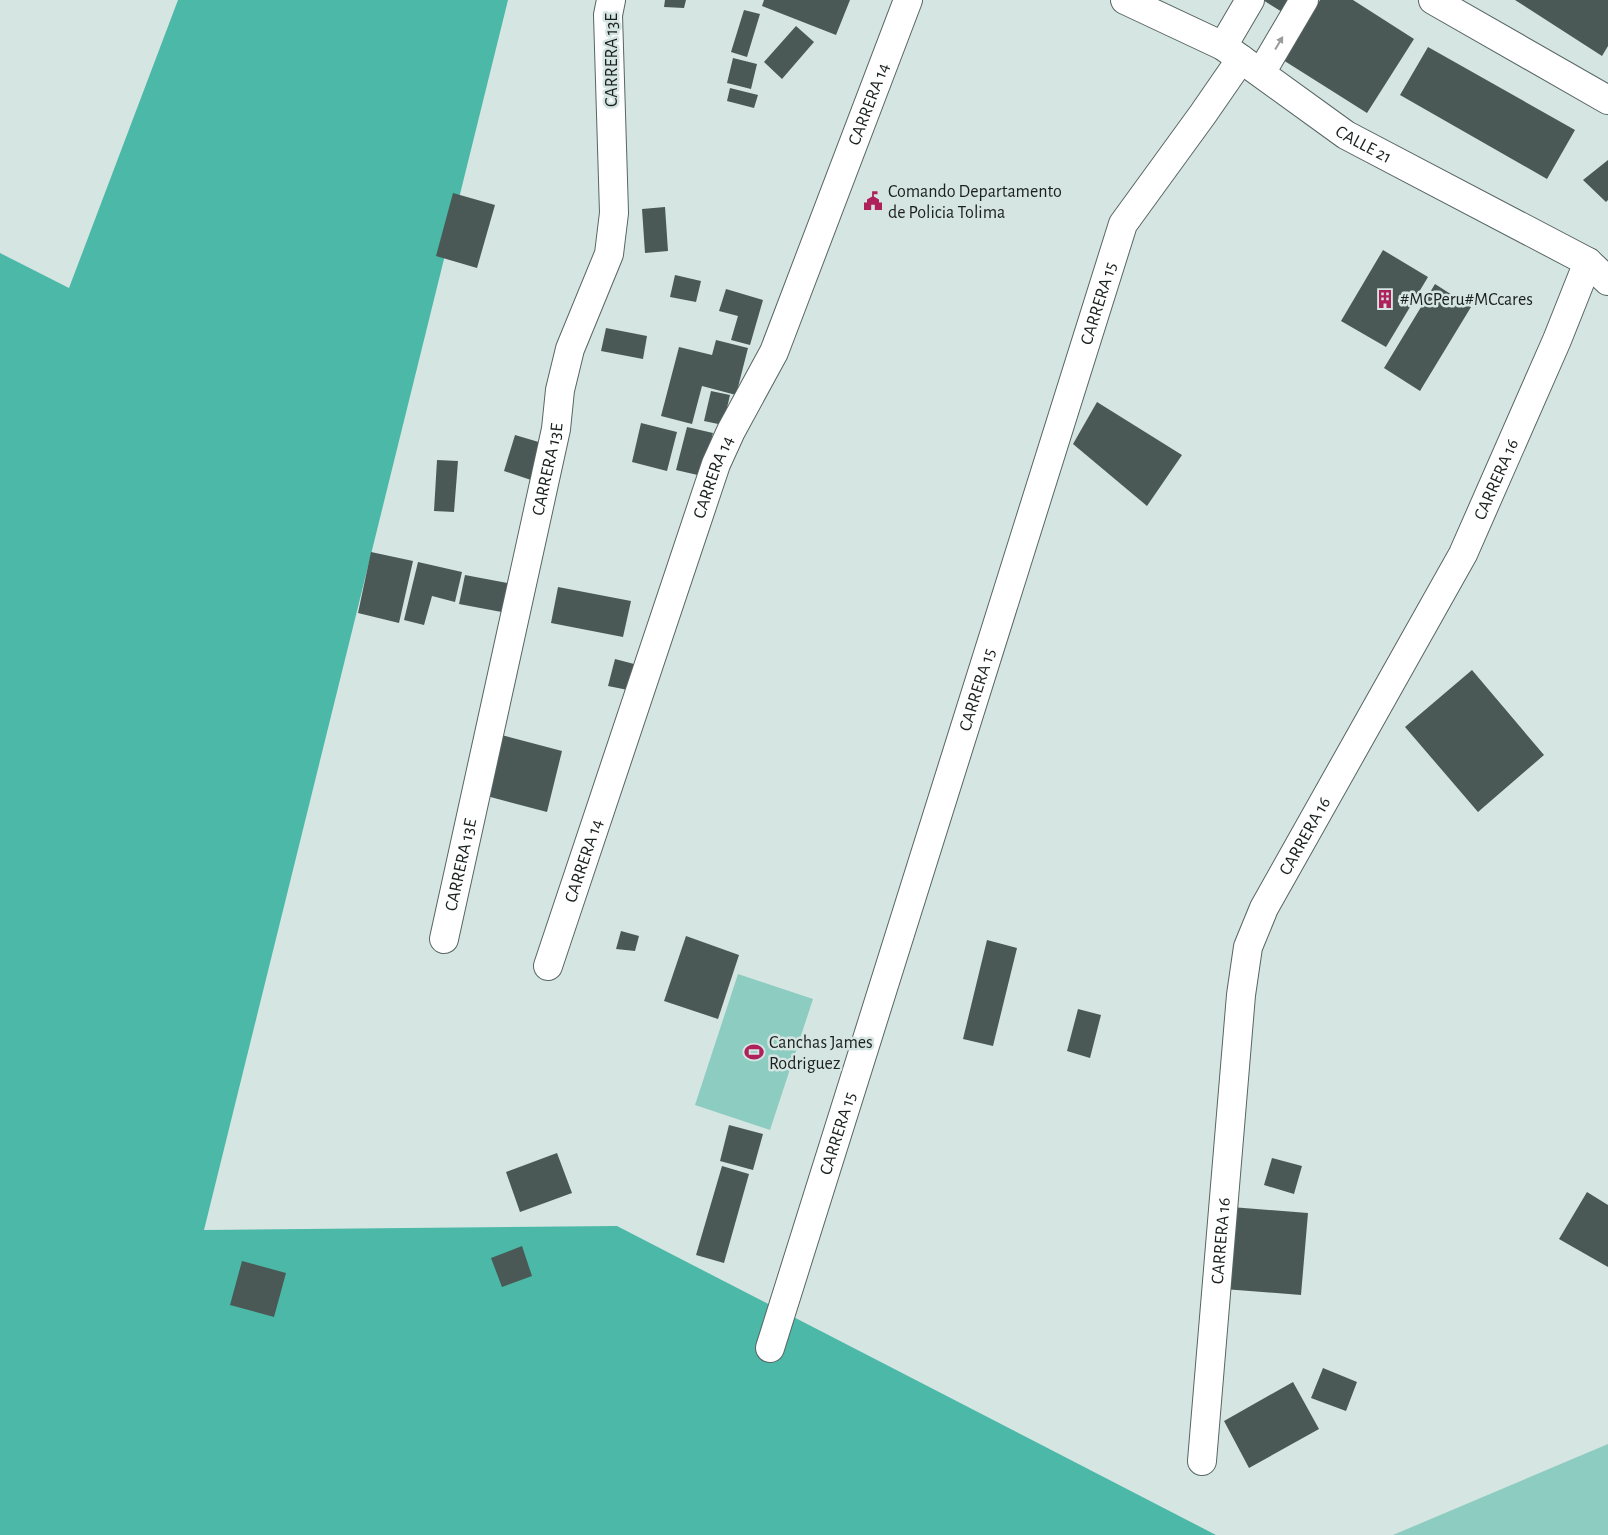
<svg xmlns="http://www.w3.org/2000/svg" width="1608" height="1535" font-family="'Alegreya Sans',sans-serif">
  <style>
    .green { fill: #8dccc1 }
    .forest { fill: #4bb8a8 }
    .building { fill: #4b5956 }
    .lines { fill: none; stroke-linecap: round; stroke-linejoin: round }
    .minor-casing { stroke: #576563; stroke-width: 30 }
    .tertiary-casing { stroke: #576563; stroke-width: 30 }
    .minor { stroke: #fff; stroke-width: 28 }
    .tertiary { stroke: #fff; stroke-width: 28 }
    .oneway { fill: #989b9a }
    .labels { text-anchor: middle; stroke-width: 5; stroke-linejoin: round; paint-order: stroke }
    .street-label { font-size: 18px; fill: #1b201f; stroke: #d5e5e2 }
    .poi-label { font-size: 18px; fill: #1b201f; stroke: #d5e5e2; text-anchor: start }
  </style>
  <rect width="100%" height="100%" fill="#d5e5e2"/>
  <path class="green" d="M738 974 813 999 770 1130 695 1105Z
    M1608 1444V1535H1393Z"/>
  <path class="forest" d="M178 0H508L204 1230 617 1226 1216 1535H0V253L69 288Z"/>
  <path class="building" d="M665 0H686L684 8 664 7Z
    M764 0H850L836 35 762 6Z
    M1263 0H1297L1287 15Z
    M1320 0H1353L1414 39 1367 113 1283 60Z
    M1515 0H1608V46L1602 56Z
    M744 10 760 14 747 57 731 52Z
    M796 26 814 42 782 79 764 62Z
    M1428 47 1575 130 1547 179 1400 95Z
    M733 58 757 64 751 89 727 83Z
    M730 88 758 95 754 108 727 101Z
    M1608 160V200L1606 202 1583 180Z
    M453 193 495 205 477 268 436 256Z
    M665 207 668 251 645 253 642 209Z
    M1383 250 1428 277 1386 347 1341 321Z
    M675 275 701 281 696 302 670 297Z
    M1435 284 1471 307 1420 391 1384 368Z
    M726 289 763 300 750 345 731 340 738 316 719 311Z
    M606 328 647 336 643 359 601 351Z
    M716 340 748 348 736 395 702 386 692 424 661 416 679 347 712 355Z
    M711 391 730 395 723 425 704 421Z
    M1097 402 1182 455 1147 506 1073 444Z
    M641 423 677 432 667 471 632 462Z
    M687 427 713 433 702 476 676 470Z
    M515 435 542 443 531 480 504 471Z
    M437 460 458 461 454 512 434 511Z
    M371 552 413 561 399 623 358 613Z
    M418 562 462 572 455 602 432 596 424 625 404 620Z
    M465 575 512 584 507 613 459 604Z
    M558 587 631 601 623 637 551 623Z
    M615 659 634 664 628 690 608 686Z
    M1472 670 1544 755 1478 812 1405 727Z
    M498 734 562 751 547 812 483 795Z
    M621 931 639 936 635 951 616 949Z
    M686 936 739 955 718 1019 664 1001Z
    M987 940 1017 948 993 1046 963 1039Z
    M1078 1009 1101 1015 1090 1058 1067 1051Z
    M729 1125 763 1134 753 1170 720 1161Z
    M557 1153 572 1193 520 1212 506 1172Z
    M1272 1158 1302 1166 1294 1194 1264 1185Z
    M722 1166 749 1174 724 1263 696 1255Z
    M1587 1192 1608 1205V1267L1559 1239Z
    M1231 1207 1308 1213 1301 1295 1224 1289Z
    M522 1246 532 1276 502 1287 491 1258Z
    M242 1261 286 1273 274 1317 230 1305Z
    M1323 1368 1357 1382 1346 1411 1311 1398Z
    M1293 1382 1319 1429 1249 1468 1224 1421Z"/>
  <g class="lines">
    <g class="minor-casing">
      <g id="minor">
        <path d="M1433 0 1608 100"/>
        <path d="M1223 46 1250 0"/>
        <path d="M1261 73 1304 0"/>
        <path id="s1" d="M444 939 556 429 560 390 570 349 609 254 614 213 608 15 611 0"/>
        <path id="s2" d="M548 966 716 464 731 431 774 352 908 0"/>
        <path id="s3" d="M770 1348 1123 224 1203 114 1241 59"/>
        <path id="s4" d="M1202 1461 1241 995 1248 947 1264 908 1463 554 1557 340 1588 262"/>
      </g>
    </g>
    <g class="tertiary-casing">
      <g id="tertiary">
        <path id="s5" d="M1125 0 1223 46 1346 135 1588 262 1608 281"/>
      </g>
    </g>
    <use href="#minor" class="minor"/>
    <use href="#tertiary" class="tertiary"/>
  </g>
  <defs><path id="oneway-solid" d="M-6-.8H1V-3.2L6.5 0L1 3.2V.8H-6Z" transform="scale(1.25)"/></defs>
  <use class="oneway" href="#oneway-solid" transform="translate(1279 43) rotate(-59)"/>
  <defs>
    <g id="civic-bare" transform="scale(1.5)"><path d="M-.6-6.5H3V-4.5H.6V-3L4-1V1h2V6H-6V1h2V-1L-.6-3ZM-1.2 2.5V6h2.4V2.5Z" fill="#af215b" stroke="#d5e5e2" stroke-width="2.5" paint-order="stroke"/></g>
    <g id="building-bare" transform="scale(1.5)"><path d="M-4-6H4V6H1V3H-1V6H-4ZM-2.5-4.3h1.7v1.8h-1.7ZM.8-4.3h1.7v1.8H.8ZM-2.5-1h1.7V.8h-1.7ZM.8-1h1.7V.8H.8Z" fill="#af215b" stroke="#d5e5e2" stroke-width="2.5" paint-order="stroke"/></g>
    <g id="stadium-bare" transform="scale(1.5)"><path d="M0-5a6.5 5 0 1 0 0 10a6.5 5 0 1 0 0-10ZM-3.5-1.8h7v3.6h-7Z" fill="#af215b" stroke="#d5e5e2" stroke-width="2.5" paint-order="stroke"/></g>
  </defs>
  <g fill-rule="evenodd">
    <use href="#civic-bare" x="873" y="201"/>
    <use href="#building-bare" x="1385" y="299"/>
    <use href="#stadium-bare" x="754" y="1052"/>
  </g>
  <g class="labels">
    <g class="street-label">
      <text transform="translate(611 60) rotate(-90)" y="6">CARRERA 13E</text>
      <text dy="6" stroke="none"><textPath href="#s2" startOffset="921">CARRERA 14</textPath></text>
      <text dy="6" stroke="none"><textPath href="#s5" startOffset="280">CALLE 21</textPath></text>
      <text dy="6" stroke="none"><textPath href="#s3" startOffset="1095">CARRERA 15</textPath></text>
      <text dy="6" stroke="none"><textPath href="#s1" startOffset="481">CARRERA 13E</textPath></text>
      <text dy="6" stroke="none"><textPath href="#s2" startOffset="516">CARRERA 14</textPath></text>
      <text dy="6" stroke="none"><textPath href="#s4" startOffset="1046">CARRERA 16</textPath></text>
      <text dy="6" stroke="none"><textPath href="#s3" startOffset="690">CARRERA 15</textPath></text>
      <text dy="6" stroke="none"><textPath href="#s4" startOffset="641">CARRERA 16</textPath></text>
      <text dy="6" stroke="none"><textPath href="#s2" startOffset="111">CARRERA 14</textPath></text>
      <text dy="6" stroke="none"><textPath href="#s1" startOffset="76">CARRERA 13E</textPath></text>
      <text dy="6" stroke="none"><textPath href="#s3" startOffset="225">CARRERA 15</textPath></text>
      <text dy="6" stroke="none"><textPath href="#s4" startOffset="221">CARRERA 16</textPath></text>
    </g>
    <g class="poi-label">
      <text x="888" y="197">Comando Departamento<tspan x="888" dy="21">de Policia Tolima</tspan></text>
      <text x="1400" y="305">#MCPeru#MCcares</text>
      <text x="769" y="1048">Canchas James<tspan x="769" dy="21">Rodriguez</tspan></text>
    </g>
  </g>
</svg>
